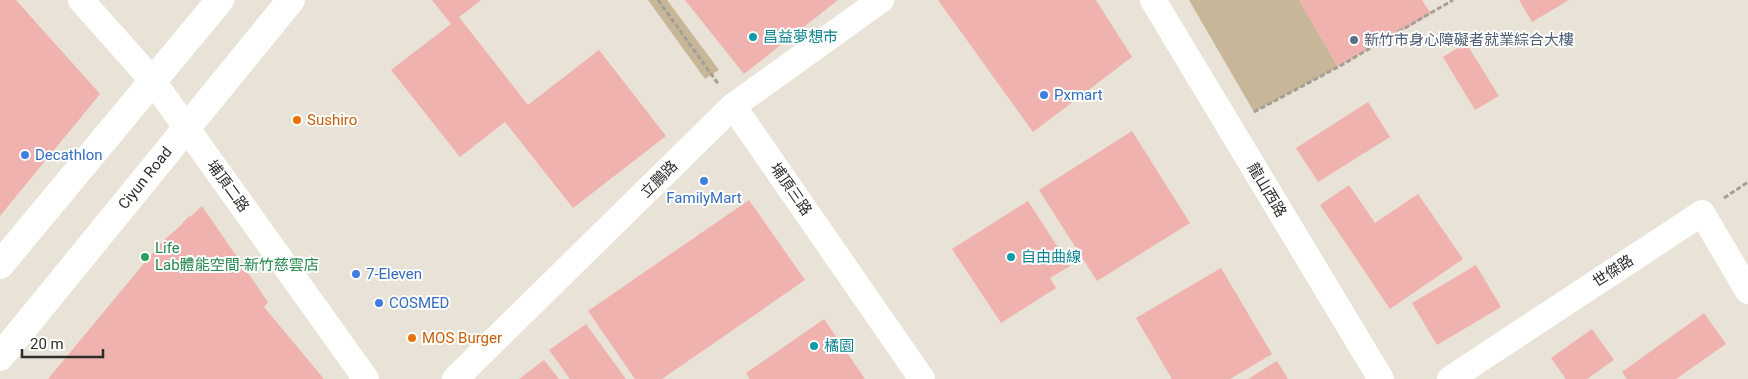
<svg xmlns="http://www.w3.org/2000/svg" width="1748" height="379" font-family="Roboto,'Noto Sans TC',sans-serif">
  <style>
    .green { fill: #c7b698 }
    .building { fill: #f0b2ae }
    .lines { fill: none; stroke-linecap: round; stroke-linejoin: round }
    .path { stroke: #a39f97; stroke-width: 3; stroke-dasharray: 5 2.5; stroke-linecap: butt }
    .minor { stroke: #fff; stroke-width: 26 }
    .secondary { stroke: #fff; stroke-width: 28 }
    .culture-dot { fill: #0f9aa8; stroke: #fff; stroke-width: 2 }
    .service-dot { fill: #5c6f8a; stroke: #fff; stroke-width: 2 }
    .shop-dot { fill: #3f7fe0; stroke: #fff; stroke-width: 2 }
    .food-dot { fill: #e8710a; stroke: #fff; stroke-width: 2 }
    .leisure-dot { fill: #2e9e5b; stroke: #fff; stroke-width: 2 }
    .labels { text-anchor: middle; stroke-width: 4; stroke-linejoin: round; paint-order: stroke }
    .culture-label { font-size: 15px; fill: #0d838f; stroke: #fff; text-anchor: start }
    .service-label { font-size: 15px; fill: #4e5e75; stroke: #fff; text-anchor: start }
    .shop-label { font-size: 15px; fill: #366cbe; stroke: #fff; text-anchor: start }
    .food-label { font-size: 15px; fill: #c56008; stroke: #fff; text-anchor: start }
    .street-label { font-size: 15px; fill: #2f2d29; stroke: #fff }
    .leisure-label { font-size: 15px; fill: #27864d; stroke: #fff; text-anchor: start }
  </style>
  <rect width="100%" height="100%" fill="#e8e2d7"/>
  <path class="green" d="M648 0H667L719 70 705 79Z
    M1189 0H1299L1338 67 1254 112Z"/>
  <path class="building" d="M0 0H16L100 94 0 216Z
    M432 0H481L459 17 528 105 599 50 666 136 573 208 505 122 460 157 391 70 451 24Z
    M685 0H838L744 74Z
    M938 0H1096L1132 57 1033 132Z
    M1299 0H1422L1431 14 1338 67Z
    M1519 0H1569L1532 22Z
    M1466 43 1499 96 1475 110 1443 57Z
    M1368 102 1390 137 1318 182 1296 148Z
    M1132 131 1190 223 1097 281 1039 190Z
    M1349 185 1375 223 1418 194 1463 259 1390 309 1320 205Z
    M749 200 805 280 662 379H635L588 311Z
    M1028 201 1070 266 1050 278 1056 288 1001 323 952 249Z
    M202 206 268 302 264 307 324 379H48L161 243 180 226 189 216 190 217Z
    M1476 265 1501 307 1437 345 1412 303Z
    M1221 268 1272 354 1230 379H1172L1136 318Z
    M1704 313 1726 344 1676 379H1627L1622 372Z
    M824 319 865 379H750L746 373Z
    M586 324 626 379H570L549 350Z
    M1592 329 1614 360 1587 379H1566L1551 358Z
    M544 360 559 379H519Z
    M1277 361 1288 379H1248Z"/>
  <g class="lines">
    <path class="path" d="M658 0 719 85
      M1254 112 1338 67 1453 0
      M1724 198 1748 182"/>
    <path class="minor" d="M81 0 153 81 366 379
      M1153 0 1381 379
      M733 106 922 379
      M455 379 733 106 881 0
      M1450 379 1702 213 1748 291"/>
    <path class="secondary" d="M0 265 220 0
      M0 357 291 0"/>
  </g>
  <g class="culture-dot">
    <circle cx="753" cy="37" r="5"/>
    <circle cx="1011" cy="257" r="5"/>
    <circle cx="814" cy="346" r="5"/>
  </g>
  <circle class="service-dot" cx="1354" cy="40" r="5"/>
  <g class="shop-dot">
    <circle cx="1044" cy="95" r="5"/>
    <circle cx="25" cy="155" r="5"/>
    <circle cx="704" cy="181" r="5"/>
    <circle cx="356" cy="274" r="5"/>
    <circle cx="379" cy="303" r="5"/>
  </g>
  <g class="food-dot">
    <circle cx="297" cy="120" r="5"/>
    <circle cx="412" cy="338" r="5"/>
  </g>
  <circle class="leisure-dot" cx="145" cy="257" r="5"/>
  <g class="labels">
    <g class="culture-label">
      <text x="763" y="42">昌益夢想市</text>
      <text x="1021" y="262">自由曲線</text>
      <text x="824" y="351">橘園</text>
    </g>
    <g class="service-label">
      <text x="1364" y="45">新竹市身心障礙者就業綜合大樓</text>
    </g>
    <g class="shop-label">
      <text x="1054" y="100">Pxmart</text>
      <text x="35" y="160">Decathlon</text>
      <text x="704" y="203" text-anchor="middle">FamilyMart</text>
      <text x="366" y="279">7-Eleven</text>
      <text x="389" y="308">COSMED</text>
    </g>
    <g class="food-label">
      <text x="307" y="125">Sushiro</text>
      <text x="422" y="343">MOS Burger</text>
    </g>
    <g class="street-label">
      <text transform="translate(145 178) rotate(-51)" y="5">Ciyun Road</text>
      <text transform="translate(659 179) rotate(-45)" y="5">立鵬路</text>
      <text transform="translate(228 186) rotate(54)" y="5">埔頂二路</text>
      <text transform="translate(791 189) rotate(55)" y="5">埔頂三路</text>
      <text transform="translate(1267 190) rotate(59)" y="5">龍山西路</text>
      <text transform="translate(1613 271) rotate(-33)" y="5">世傑路</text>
    </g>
    <g class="leisure-label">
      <text x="155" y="253">Life<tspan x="155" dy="17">Lab體能空間-新竹慈雲店</tspan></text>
    </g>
  </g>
  <path d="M22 349v8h81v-8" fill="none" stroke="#2f2d29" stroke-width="2.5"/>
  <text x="30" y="349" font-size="15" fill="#2f2d29" stroke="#ffffff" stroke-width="4" paint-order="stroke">20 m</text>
</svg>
